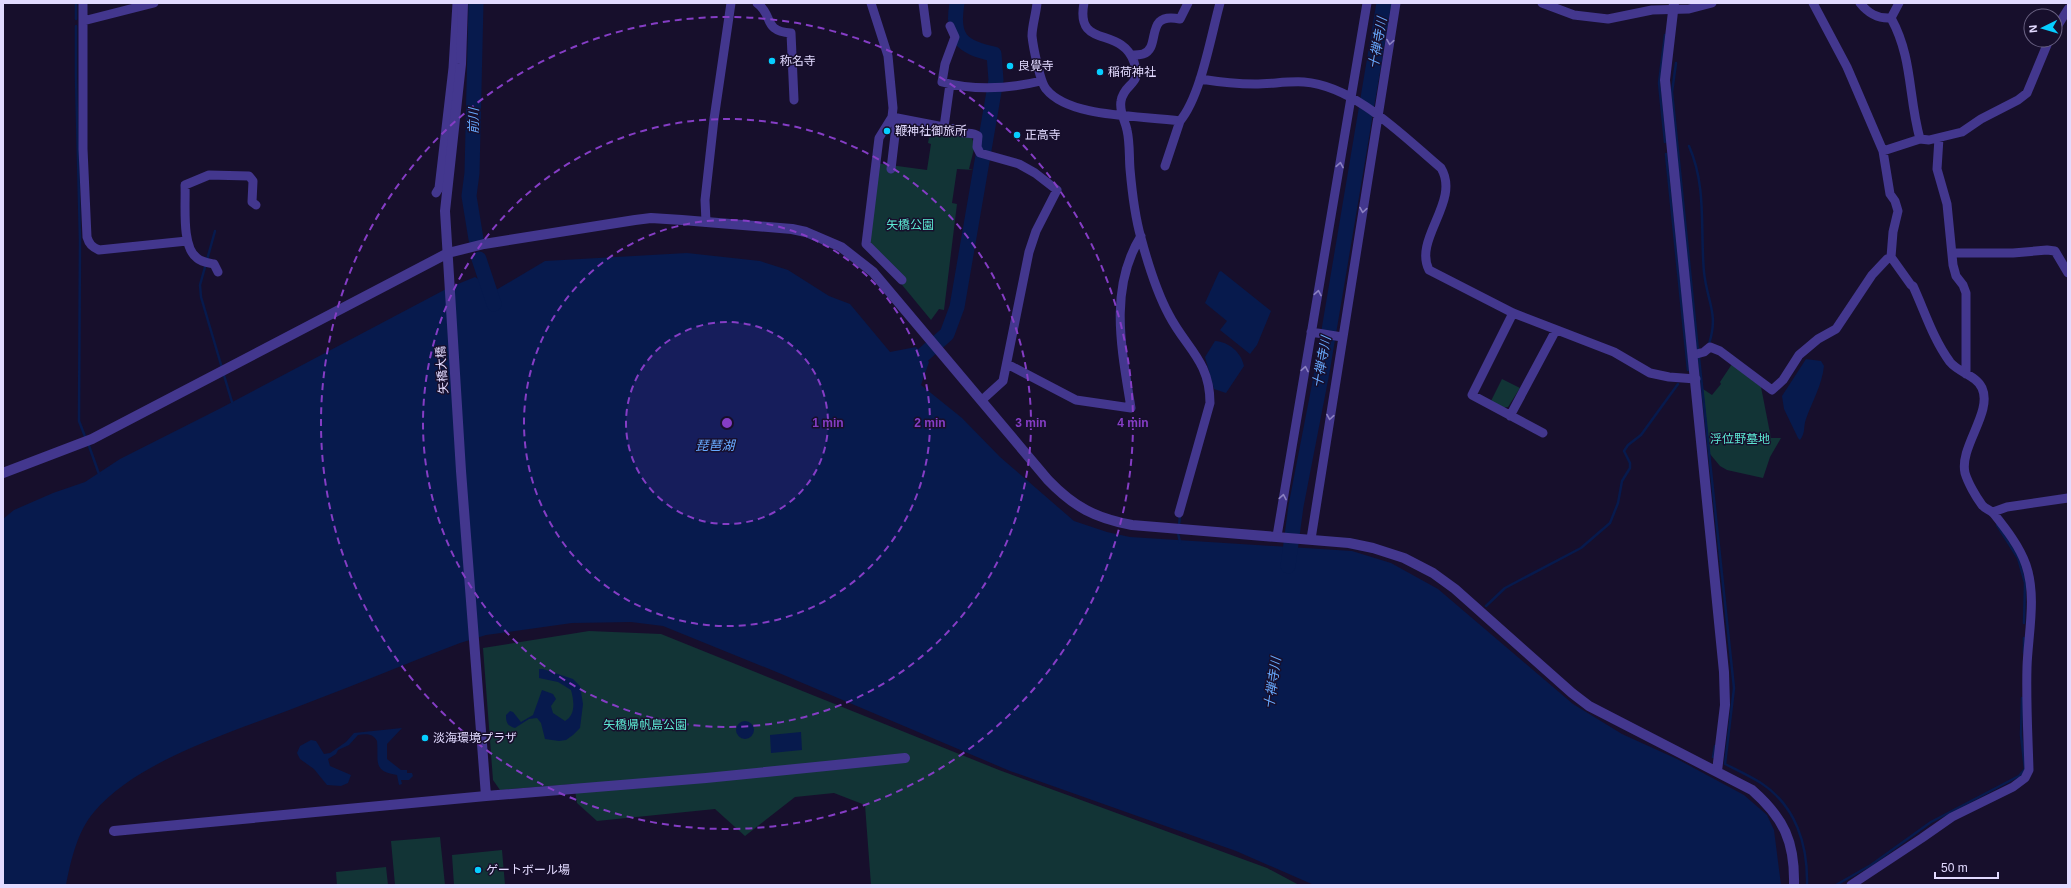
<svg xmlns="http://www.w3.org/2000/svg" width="2071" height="888" font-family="Arial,'Noto Sans JP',sans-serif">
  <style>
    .green { fill: #123436 }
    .water { fill: #071a4d }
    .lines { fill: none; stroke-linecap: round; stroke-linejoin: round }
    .stream { stroke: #071a4d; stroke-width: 2.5 }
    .river { stroke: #071a4d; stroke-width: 15 }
    .minor { stroke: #43378e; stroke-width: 9 }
    .tertiary { stroke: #43378e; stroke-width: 10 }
    .oneway { stroke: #8b80c1 }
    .ring { fill: none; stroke: #853dc5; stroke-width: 2; stroke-dasharray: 7 5 }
    .poi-dot { fill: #06ceff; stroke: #170f2c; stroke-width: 1.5 }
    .labels { text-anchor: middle; stroke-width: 3; stroke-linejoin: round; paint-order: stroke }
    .poi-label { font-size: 12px; fill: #e2daff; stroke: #170f2c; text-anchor: start }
    .park-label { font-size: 12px; fill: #5ce8d3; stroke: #170f2c }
    .street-label { font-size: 12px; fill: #e2daff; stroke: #170f2c }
    .water-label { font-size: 13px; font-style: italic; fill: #68aaff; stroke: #170f2c }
    .centre { fill: #853dc5; stroke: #170f2c; stroke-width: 2 }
    .ring-label { font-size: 12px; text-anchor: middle; font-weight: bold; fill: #853dc5; stroke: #170f2c; stroke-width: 3; stroke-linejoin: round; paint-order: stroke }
  </style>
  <rect width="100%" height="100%" fill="#170f2c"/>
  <path class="green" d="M931 127 971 137 975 145 969 169 974 170 957 169 952 203 957 204 944 310 939 309 931 320 884 263 864 246 875 163 927 170 931 144 928 143Z
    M1732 364 1761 387 1771 438H1781L1770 457 1763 478 1727 470 1720 466 1710 454 1703 389 1712 395 1721 384 1720 382Z
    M1502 379 1520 388 1508 407 1501 408 1491 401Z
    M589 631 661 634 999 770 1267 868 1299 885H871L865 805 834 793 795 797 745 836 715 809 597 821 577 803 574 784 500 790 493 780 483 648Z
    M440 837 445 885H395L391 841Z
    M502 850 505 885H454L452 855Z
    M386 867 388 885H337L336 872Z"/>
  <path class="water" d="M687 253 760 261 788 270 829 296 850 304 890 352 916 347 929 362 921 385 962 418 1000 457 1074 521 1107 532 1130 537 1352 551 1391 563 1438 589 1573 704 1622 734 1677 759 1744 795 1767 815 1774 830 1781 885H1314L1236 851 1010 771 779 673 663 626 631 622 572 623 486 635 460 643C410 662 360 683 310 702 245 728 140 757 94 812 77 832 71 860 66 885H3V519L14 510 53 493 85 482 120 459 221 408 448 288 475 277 496 290 545 261Z
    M1221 271 1271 311 1257 345 1250 354 1220 330 1227 321 1205 303 1219 272Z
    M1215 341C1229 342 1241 352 1244 366L1226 393 1214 389 1205 357Z
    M1806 359 1821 361 1824 366C1822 385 1812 402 1806 419 1803 427 1806 432 1800 440L1798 438 1784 409 1782 396Z
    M539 669H543L573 679 580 686 583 704 580 728 573 735 566 740 559 741 545 739 541 723 537 718 529 719 515 728C507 726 506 722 506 715L510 711 513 712 521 722 533 715 542 690 553 694 556 699 551 706 553 713 565 721C576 715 574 701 571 690L558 682 539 678Z
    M736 730a9 9 0 1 1 18 0a9 9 0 1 1-18 0Z
    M402 728 387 744V759L401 770H407V773H412L413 776 409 780H401L402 784 399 785 397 775C372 771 379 762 377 741 373 733 365 734 358 735L349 745 338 750 336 754 328 759 330 766 351 775 348 783 341 786 327 785 314 769 300 759 297 753 300 746 311 740 316 741 324 754 330 753 346 742 354 733Z
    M801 732 802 750 771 753 770 735Z"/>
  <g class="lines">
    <path class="stream" d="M76 19V3
      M76 26V77L80 240 79 421 86 439
      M1676 63 1672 92 1698 351
      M1665 142 1659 83 1665 35
      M1689 146C1707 187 1700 229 1704 272 1707 302 1719 313 1709 344
      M1666 154 1688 370
      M215 231 200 285 201 297 222 368
      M1699 358 1734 688 1725 764C1737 770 1750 776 1761 783 1796 806 1808 845 1807 885
      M223 372 232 402
      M88 443 99 474
      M1179 525 1180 516
      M1997 525 2018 558 2025 583 2024 623
      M1178 533 1180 542
      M1486 606 1505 588 1581 548 1610 523 1618 503 1622 481 1630 468V463L1624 451 1628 445 1641 435 1678 384
      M2024 653V638
      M1713 757 1715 746
      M1836 885 1871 865 1931 822 2019 776 2025 769 2021 735 2022 698"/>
    <path class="river" d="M476 3 472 173 469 196 476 239
      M479 259 494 304
      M923 355 947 334 957 307 996 80 994 54C961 47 951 38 957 3
      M1288 566 1296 506 1322 372 1384 3"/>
    <path class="minor" d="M83 3V149L87 237C89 244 92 247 99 250L187 241
      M757 3C774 15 762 31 791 33L794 100
      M871 3 888 56 893 108 892 117 879 138 866 244 902 280
      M923 3 927 33
      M1037 3C1036 14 1032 26 1032 36 1033 46 1040 82 1046 89 1070 119 1143 115 1180 121 1201 96 1211 35 1220 3
      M1084 3C1075 50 1121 25 1134 62 1143 86 1124 82 1121 101 1119 112 1125 120 1127 130 1130 143 1129 157 1130 169 1132 192 1135 217 1141 238 1148 264 1156 291 1169 315 1186 348 1210 361 1210 403L1179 513
      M1542 3 1574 15 1608 19 1652 10 1689 9 1712 3
      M1813 3 1847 67 1883 151 1890 194 1895 201 1898 211 1893 232 1891 257 1911 285 1913 286C1925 312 1933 339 1950 362 1959 373 1976 375 1982 388 1993 412 1959 447 1965 473 1968 483 1976 497 1982 505 1985 509 1991 510 1994 514 2006 529 2020 547 2026 565 2037 597 2028 635 2027 667 2026 702 2028 736 2029 770L2025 778 2013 787 1952 817 1922 838 1851 885
      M1860 3C1868 13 1877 19 1891 18
      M1891 18C1913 58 1908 96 1920 139L1929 140 1962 132 1981 119 2018 100 2027 93 2049 40
      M1891 18 1899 3
      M83 21 154 3
      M950 26 955 37 945 64 942 82C975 91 1008 89 1041 81
      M2055 30 2068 9
      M1131 55C1135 55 1140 55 1143 54 1162 48 1143 11 1180 19L1188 3
      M1200 79C1219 82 1236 84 1255 84 1271 84 1288 81 1304 82 1355 86 1403 136 1441 168 1461 201 1413 239 1429 270L1513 313 1614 352 1650 373 1669 377 1696 379
      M892 117 954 129C963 137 971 130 978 136L977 147 980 153 1019 164 1035 173 1057 190 1036 231 1029 252 1003 381 982 400
      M944 127 950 84
      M1939 138 1937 169 1947 204 1953 265 1956 276 1963 285 1966 293V374
      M1883 151 1920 139
      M1165 166 1180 121
      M891 169 897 118
      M436 193 439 188 453 68 457 3
      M706 222 705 200 714 119 731 3
      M1952 253H2013L2047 250 2055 251 2068 273
      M218 272 214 264C209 263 201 262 197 258 181 247 186 203 185 185L209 175 249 176 253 181 252 202 256 205
      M1513 313 1472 395 1543 433
      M1311 332 1342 337
      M1693 355 1704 352 1710 347 1720 351 1772 390 1783 380 1799 355 1818 339 1836 329 1872 275 1887 259 1891 257
      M1007 364 1076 400 1131 408C1122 351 1108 289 1141 236
      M1510 416 1556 330
      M1993 512 2007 507 2068 498
      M1277 536 1367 3
      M1311 539 1396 3"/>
    <path class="tertiary" d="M1674 3 1665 80 1724 672 1725 705 1717 771
      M3 473 92 439 448 253 484 244 635 220 651 218 682 220 792 229 806 232 841 247 873 272 1048 480C1074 507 1095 518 1132 525L1349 543 1373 548 1404 558 1433 573 1455 589 1572 693 1589 706 1752 790C1784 818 1795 842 1794 885
      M486 796 706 778 905 758
      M114 831 486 796 461 471 445 211 461 64 463 3"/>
  </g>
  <defs><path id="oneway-chevron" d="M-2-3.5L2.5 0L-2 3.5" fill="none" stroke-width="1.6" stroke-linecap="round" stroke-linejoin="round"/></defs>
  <g class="oneway">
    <use href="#oneway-chevron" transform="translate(1390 42) rotate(99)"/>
    <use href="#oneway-chevron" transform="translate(1340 165) rotate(-80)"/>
    <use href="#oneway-chevron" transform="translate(1363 210) rotate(99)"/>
    <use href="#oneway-chevron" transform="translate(1318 293) rotate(-80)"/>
    <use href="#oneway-chevron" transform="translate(1305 369) rotate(-80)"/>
    <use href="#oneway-chevron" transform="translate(1330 417) rotate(99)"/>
    <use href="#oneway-chevron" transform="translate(1283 497) rotate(-80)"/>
  </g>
  <circle cx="727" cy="423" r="101" fill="#853dc5" fill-opacity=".12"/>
  <g class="ring">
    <circle cx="727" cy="423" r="101"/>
    <circle cx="727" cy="423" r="203"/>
    <circle cx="727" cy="423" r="304"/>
    <circle cx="727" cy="423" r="406"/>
  </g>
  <g class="poi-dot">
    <circle cx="772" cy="61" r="4"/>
    <circle cx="1010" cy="66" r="4"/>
    <circle cx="1100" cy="72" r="4"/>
    <circle cx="887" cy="131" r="4"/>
    <circle cx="1017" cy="135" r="4"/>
    <circle cx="425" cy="738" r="4"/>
    <circle cx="478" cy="870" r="4"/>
  </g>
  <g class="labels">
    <g class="poi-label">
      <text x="780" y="65">称名寺</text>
      <text x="1018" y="70">良覺寺</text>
      <text x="1108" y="76">稲荷神社</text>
      <text x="895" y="135">鞭神社御旅所</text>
      <text x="1025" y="139">正高寺</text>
      <text x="433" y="742">淡海環境プラザ</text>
      <text x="486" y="874">ゲートボール場</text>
    </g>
    <g class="park-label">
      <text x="910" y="229">矢橋公園</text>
      <text x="1740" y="443">浮位野墓地</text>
      <text x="645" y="729">矢橋帰帆島公園</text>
    </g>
    <g class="street-label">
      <text transform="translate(442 370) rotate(-94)" y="4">矢橋大橋</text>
    </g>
    <g class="water-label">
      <text transform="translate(1377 43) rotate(-80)" y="5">十禅寺川</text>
      <text transform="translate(473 121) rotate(-89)" y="5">前川</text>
      <text transform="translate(1321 362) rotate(-80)" y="5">十禅寺川</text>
      <text x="715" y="450">琵琶湖</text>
      <text transform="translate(1272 683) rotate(-82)" y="5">十禅寺川</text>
    </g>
  </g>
  <circle cx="727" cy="423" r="6" class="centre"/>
  <g class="ring-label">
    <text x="828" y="427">1 min</text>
    <text x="930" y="427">2 min</text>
    <text x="1031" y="427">3 min</text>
    <text x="1133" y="427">4 min</text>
  </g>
  <rect width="2071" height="888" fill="none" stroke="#e2daff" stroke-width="8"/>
  <g transform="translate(2043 28) rotate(265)"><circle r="19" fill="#170f2c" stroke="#686080"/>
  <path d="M0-3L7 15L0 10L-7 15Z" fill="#06ceff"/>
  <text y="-6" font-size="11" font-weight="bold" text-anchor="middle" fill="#e2daff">N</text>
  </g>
  <path d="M1935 872v6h63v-6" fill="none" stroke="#e2daff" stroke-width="2"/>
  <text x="1941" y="872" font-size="12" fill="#e2daff" stroke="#170f2c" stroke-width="3" paint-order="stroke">50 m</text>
</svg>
